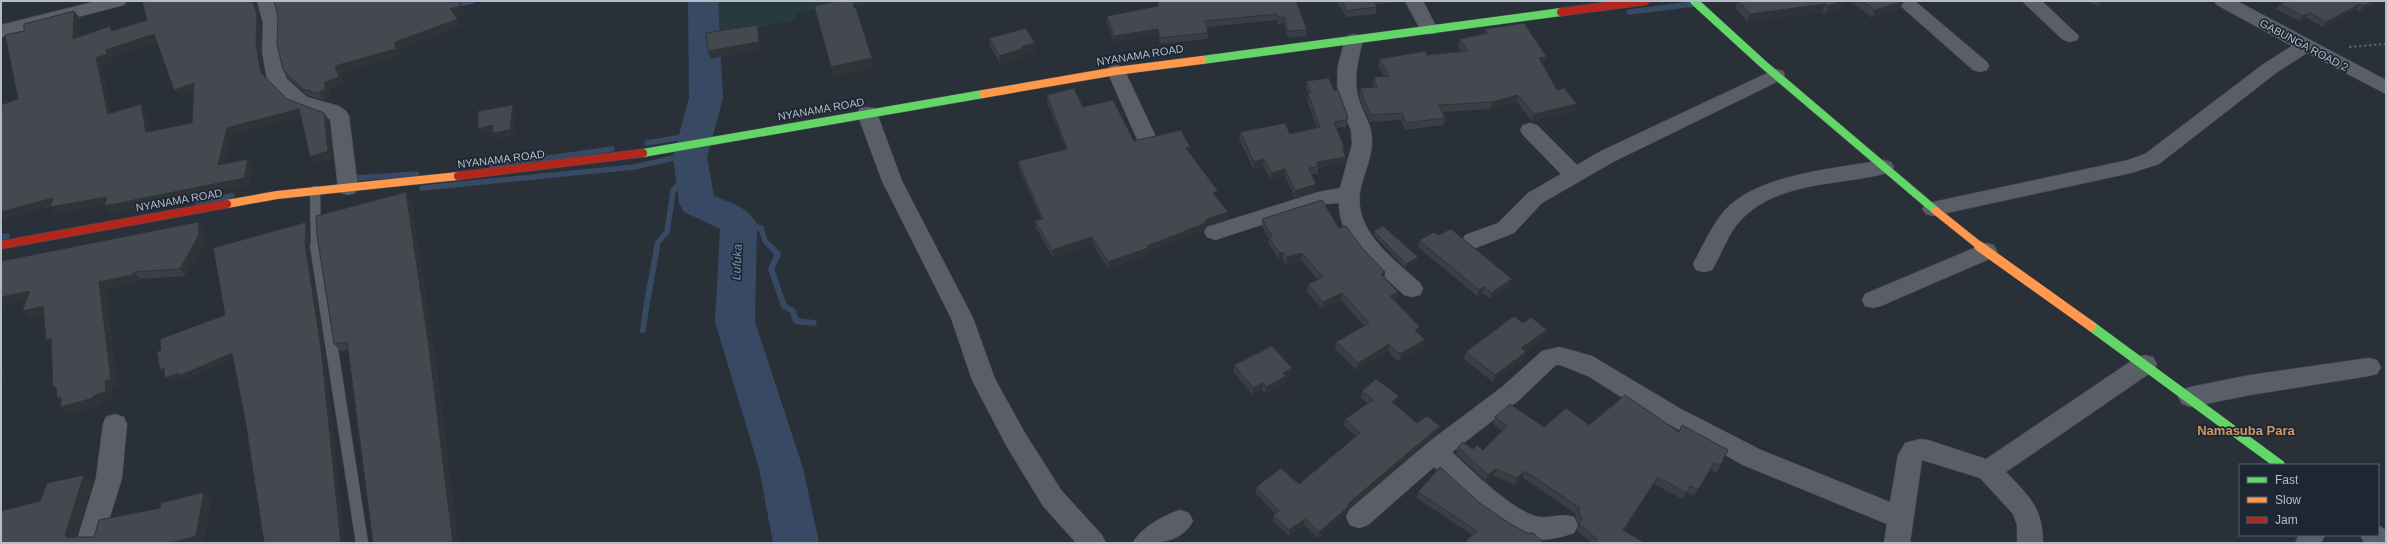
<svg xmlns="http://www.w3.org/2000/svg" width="2387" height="544" font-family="Arial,sans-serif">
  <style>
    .green { fill: #273a3e }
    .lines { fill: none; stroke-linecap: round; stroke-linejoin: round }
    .stream-far1 { stroke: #384963; stroke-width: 5.5 }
    .stream { stroke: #384963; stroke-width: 6 }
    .river { fill: #384963; fill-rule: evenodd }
    .lane-far1-casing { stroke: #484c53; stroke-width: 11 }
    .lane-casing { stroke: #484c53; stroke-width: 13 }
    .street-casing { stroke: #484c53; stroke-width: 1 }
    .fast-far1-casing { stroke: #484c53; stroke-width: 9 }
    .fast-casing { stroke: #484c53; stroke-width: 10 }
    .slow-far1-casing { stroke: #484c53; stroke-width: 9 }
    .slow-casing { stroke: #484c53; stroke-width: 10 }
    .jam-casing { stroke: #484c53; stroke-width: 9 }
    .path { stroke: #5d636a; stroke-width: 2; stroke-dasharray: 2.5 2.5; stroke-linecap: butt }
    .lane-far1 { stroke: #5a5e66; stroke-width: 10 }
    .lane { stroke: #5a5e66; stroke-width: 12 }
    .street { fill: #5a5e66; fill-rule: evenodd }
    .fast-far1 { stroke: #63d668; stroke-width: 8 }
    .fast { stroke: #63d668; stroke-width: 10 }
    .slow-far1 { stroke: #ff974d; stroke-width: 8 }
    .slow { stroke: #ff974d; stroke-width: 10 }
    .jam { stroke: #b3261e; stroke-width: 8 }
    .wall { fill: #3a3f45 }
    .shaded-wall { fill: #303338 }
    .building { fill: #444950; stroke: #303338; fill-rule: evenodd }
    .labels { text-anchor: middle; stroke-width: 3.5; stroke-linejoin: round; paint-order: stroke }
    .street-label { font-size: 11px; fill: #b4bcc9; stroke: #1d2633 }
    .water-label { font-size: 12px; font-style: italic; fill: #7c92b1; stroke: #1d2633 }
    .quarter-label { font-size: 13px; font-weight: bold; fill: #d59563; stroke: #1d2633 }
  </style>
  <rect width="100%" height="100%" fill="#2a3038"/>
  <path class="green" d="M696 1H888L856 6 853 2 795 14 796 20 745 30 694 52 689 51 686 37 695 33Z"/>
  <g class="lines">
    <path class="stream-far1" d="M463 3 472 1
      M1629 12 1694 4
      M647 143 695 135
      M492 166 612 149
      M357 178 417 174
      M422 188 634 167 674 158 690 157
      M198 202 232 196
      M739 224 761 228 765 241 771 247
      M1 237 7 236
      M657 247 658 242 667 232 673 191 692 166"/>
    <path class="stream" d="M770 246 778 254 771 269 784 306 793 311 796 321 814 323
      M643 330C646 301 653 275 657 246"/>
    <path class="river" d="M688 1H718L723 98 707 157 714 196C731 203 748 207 757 224L755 322 803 468 819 543H773L759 468 715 322 720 229 684 212 679 203 673 157 689 98Z"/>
    <g class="lane-far1-casing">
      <path id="lane-far1" d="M315 191 316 247"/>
    </g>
    <g class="lane-casing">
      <path id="lane" d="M316 246 362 543"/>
    </g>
    <g class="street-casing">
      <path id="street" d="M97 1H127L124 5 1 37V25Z
        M257 1H275L281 23 280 51 286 78 307 97 339 106 346 111 349 116 358 188 355 193 348 195 341 193 338 188 330 119 293 105 267 80 262 51 263 23Z
        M1405 1H1423L1438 30 1435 34H1423Z
        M1895 1H1915L1987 62 1989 66 1987 70 1980 72 1973 70Z
        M2022 1H2042L2079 36 2077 40 2070 42 2063 40Z
        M2214 1H2237L2386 80V94L2307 53 2276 73 2159 164 2131 173 1933 216 1926 214 1922 209 1926 204 1933 202 2128 160 2145 154 2262 65 2292 46 2217 5Z
        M1354 34 1361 36 1363 40C1358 61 1352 82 1360 103 1364 114 1371 125 1372 137 1373 155 1365 171 1361 187 1351 230 1393 258 1420 283L1423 289 1420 295 1412 297 1404 295C1379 271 1338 242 1339 203L1326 204 1215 240 1207 237 1204 232 1207 227 1318 192 1340 188 1352 144 1351 131 1339 97 1337 84 1338 65 1345 40 1347 36Z
        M1116 65 1123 67 1125 71 1156 137 1153 142 1146 144 1139 142 1136 137 1107 71 1109 67Z
        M1776 69 1783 71 1785 75 1783 79 1613 162 1542 203 1514 233 1473 249 1465 247 1462 241 1465 235 1498 223 1528 193 1561 174 1523 135 1520 130 1523 125 1530 123 1537 125 1577 165 1599 152Z
        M867 107 874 108 877 113 902 181 973 318 995 379 1025 433 1061 490 1102 535 1106 543H1076L1043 506 1007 447 972 380 951 318 882 181 857 113 860 108Z
        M1884 160 1891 162 1894 167 1891 172C1843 186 1778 180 1741 220 1728 233 1722 254 1712 270L1704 272 1696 270 1693 264C1703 246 1712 224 1726 209 1759 174 1838 168 1884 160Z
        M1986 243 1994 245 1997 251 1994 257 1881 306 1873 308 1865 306 1862 300 1865 294Z
        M1560 347 1592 356 1681 409 1761 450 1890 502 1898 455 1905 443 1920 439 1928 440 1986 459 2137 357 2145 355 2153 357 2157 364 2153 371 2006 472C2029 496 2043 508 2043 543H2017V525L2013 514 1980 478 1922 460 1910 543H1884L1887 524 1743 465 1634 405 1588 376 1560 365H1556L1518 401 1452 452C1471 470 1511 509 1535 516 1548 520 1561 512 1574 517L1578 525 1574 533C1562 537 1548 541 1535 539 1498 532 1460 491 1434 467L1368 525 1359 528 1350 525 1346 517 1350 509 1430 441 1502 387 1542 351Z
        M2369 358 2377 360 2381 367 2377 374 2369 376 2250 395 2190 407 2182 404 2178 397 2182 390 2190 387 2250 375Z
        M115 414 124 417 127 424 122 478 102 543H76L96 478 103 424 106 417Z
        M1180 510 1189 513 1193 521C1181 544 1156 543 1133 543 1140 528 1164 515 1180 510Z
        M2378 525 2386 530V543H2364L2360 535H2378Z
        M2299 535H2325L2321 543H2295Z"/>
    </g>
    <g class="fast-far1-casing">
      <path id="fast-far1" d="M1694 1 1763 64 1936 211
        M1202 60 1561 12
        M643 153 983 94"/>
    </g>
    <g class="fast-casing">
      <path id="fast" d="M2091 326 2280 465"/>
    </g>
    <g class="slow-far1-casing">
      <path id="slow-far1" d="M983 94 1116 71 1202 60
        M227 204 277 195 458 176
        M1936 211 1981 247"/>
    </g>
    <g class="slow-casing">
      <path id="slow" d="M1979 246 2091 326"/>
    </g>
    <g class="jam-casing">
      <path id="jam" d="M1561 12 1645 1
        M458 176 643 153
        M1 245 227 204"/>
    </g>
    <path class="path" d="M2349 47 2386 44"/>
    <use href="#lane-far1" class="lane-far1"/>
    <use href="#lane" class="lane"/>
    <use href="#street" class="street"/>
    <use href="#fast-far1" class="fast-far1"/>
    <use href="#fast" class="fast"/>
    <use href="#slow-far1" class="slow-far1"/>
    <use href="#slow" class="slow"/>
    <use href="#jam" class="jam"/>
  </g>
  <path class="wall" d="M274 1H459L464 13 455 16 461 26 399 49 400 56 340 73 344 84 330 89 329 97 324 98 325 100 308 96 287 77 283 70 278 16Z
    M1157 1H1296L1307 30 1306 36 1288 38 1284 23 1277 24V20L1206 27 1208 33V39L1160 44 1158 35 1114 42 1107 22V16L1158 6Z
    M1337 1H1404V2L1375 4 1377 7 1376 14 1345 17 1341 7H1338Z
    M1737 1H1847L1845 6 1825 14 1822 12 1747 22 1735 7Z
    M1851 1H1904L1900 9 1872 18 1851 2Z
    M2087 1H2105L2098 6Z
    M2279 1H2381L2360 11 2356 9 2323 27 2305 17 2299 21 2276 9 2280 4 2282 3Z
    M1485 29 1545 64H1543L1557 90 1575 111 1532 121 1517 102 1490 109 1442 112 1445 118 1443 125 1405 130 1401 120 1370 122 1363 107 1359 96 1360 88H1374L1373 84 1374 77 1384 76 1378 66 1379 59 1462 51 1458 46 1459 39 1484 33Z
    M989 38 1036 51 1023 54V57L1000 64 990 46Z
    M1306 81 1334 90 1348 117 1346 127 1337 128 1344 147V152L1345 164 1318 168V174H1312L1316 184V191L1295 198 1285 176 1271 179 1263 166 1254 169 1239 139 1240 132 1290 134 1317 128 1307 100 1308 94 1306 88Z
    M1047 95 1083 107 1134 141 1190 147V154L1217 198 1228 212 1227 219 1207 226 1203 230 1148 252V255L1108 269 1093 244 1053 257 1036 228 1035 221 1041 219 1019 168 1018 161 1066 149 1047 102Z
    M406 192 411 200 435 355 458 543H373L348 350 340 351 334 344Z
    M1262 219 1339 228 1362 248 1385 272 1384 278 1398 292 1397 300 1394 301 1420 327 1419 334 1424 347 1400 360H1396L1388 351 1357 370 1335 349 1336 342 1364 326 1341 300 1322 309 1307 292 1308 284 1318 280 1301 260 1286 265 1283 259 1279 260 1269 244V239L1262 226Z
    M198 222 204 229 205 242 186 276 140 279 139 282 106 289 117 386 111 388 113 398 100 402V405L69 413 61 407V402L52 346 46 340 44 315 29 318 26 300 1 305V261Z
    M1374 231 1418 257 1417 261 1405 268 1374 235Z
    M1438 235 1512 279 1510 286 1490 299 1483 293 1477 296 1418 247 1419 240Z
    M1523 323 1544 337 1525 351 1526 352 1523 359 1493 382 1464 359 1466 352Z
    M1234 365 1292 368 1291 376 1286 379 1285 384 1265 394 1262 390 1253 395 1234 373Z
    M1362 391 1397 402 1395 404 1417 423 1440 426 1439 432 1349 508 1346 514 1318 538 1304 525 1289 536 1273 521V515L1275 514 1256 493V487L1299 484 1356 436 1344 426 1345 419 1368 403 1361 398Z
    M1495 417 1544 427 1589 425 1679 432 1728 450 1717 473 1710 469 1694 496 1686 492 1682 499 1654 484 1624 531 1645 543H1592L1577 531 1579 525 1575 516 1576 514 1522 477 1515 485 1494 476 1486 481 1456 454 1458 447 1483 450 1502 431 1493 424Z
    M1418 492 1481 504 1509 523 1544 543H1465L1466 541 1472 535 1417 498Z"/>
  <path class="shaded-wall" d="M253 1H256L261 23V51L266 80 261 73 256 44Z
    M458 1 464 13 454 16 450 9Z
    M1841 1H1847L1845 6 1825 14 1828 6Z
    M1904 1 1900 9 1872 18 1875 10Z
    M2101 1H2105L2098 6Z
    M2375 1H2381L2360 11 2364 6Z
    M1826 4 1822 12 1747 22 1750 14Z
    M2360 4 2356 9 2323 27 2326 22Z
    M74 11 80 18 78 46 73 39Z
    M2309 13 2305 17 2299 21 2303 16Z
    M458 19 461 26 399 49 400 56 340 73 344 84 330 89 329 97 324 98 325 100 320 94V91L335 66 395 42Z
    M757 25 759 32 762 49 711 59 708 51Z
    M1158 29V35L1114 42V36Z
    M154 34 159 41 111 57 113 61 102 65 113 121 108 114 96 58 106 50Z
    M1035 43 1036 51 1023 54V57L1000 64 999 56 1021 47Z
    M1547 57 1545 64 1538 65 1539 58Z
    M872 58 874 68 833 77 831 67Z
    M194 83 199 90 180 97 174 90Z
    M1518 95 1517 102 1490 109 1492 102Z
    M141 104 146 111 152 139 146 132Z
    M1577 104 1575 111 1532 121 1534 114Z
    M513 105 516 111 513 136 495 139 492 133Z
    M299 109 303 116 232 135 223 172 218 165 227 128Z
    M324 113 329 120 333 158 315 164 310 157Z
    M493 125 496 131 482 135 478 129Z
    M1190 147V154L1186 148Z
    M1346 157 1345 164 1318 168 1317 162Z
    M248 159 253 166 249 185 110 213 104 206 56 214 50 207Z
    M1264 159 1263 166 1254 169V162Z
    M1285 169V176L1271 179V173Z
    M1316 184V191L1295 198V191Z
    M1218 191 1217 198 1212 200 1213 193Z
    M406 192 411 200 435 355 458 543H453Z
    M53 198 60 205 1 220V212Z
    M1228 212 1227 219 1207 226 1203 230 1148 252V255L1108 269V262L1207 219Z
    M198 222 204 229 205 242 186 276 180 269Z
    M306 222 309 227V247L325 353 345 543H341L305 243Z
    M1092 237 1093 244 1053 257 1052 250Z
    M1283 252V259L1279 260V253Z
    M1302 253 1301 260 1286 265 1287 257Z
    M1418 257 1417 261 1405 268 1406 264Z
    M134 272 140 279 139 282 106 289 117 386 111 388 113 398 100 402V405L69 413 61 407 93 396 105 381 99 282Z
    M1385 272 1384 279 1381 274Z
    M1512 279 1510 286 1490 299 1491 293Z
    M1484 287 1483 293 1477 296 1479 290Z
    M30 291 37 298 1 305V297Z
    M1398 292 1397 300 1389 304 1390 296Z
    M1342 293 1341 300 1322 309 1323 302Z
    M43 306 50 313 29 318 22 311Z
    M1420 327 1419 334 1415 330Z
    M1547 330 1544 337 1519 355 1521 348Z
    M51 338 53 347 46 340Z
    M1425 340 1424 347 1400 360 1401 353Z
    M1389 344 1388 351 1357 370 1358 363Z
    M1526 352 1523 359 1493 382 1495 375Z
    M232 353 236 358 183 380 181 378 170 383 165 378Z
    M164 368 168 373 164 375 160 370Z
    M1292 368 1291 376 1286 379 1285 384 1265 394 1266 387 1283 373Z
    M1 370 5 374 1 383Z
    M1263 383 1262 390 1253 395V388Z
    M1399 396 1397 402 1391 408 1392 402Z
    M61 397 64 405 57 398Z
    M1440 426 1439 432 1349 508 1346 514 1318 538 1319 532 1350 502Z
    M1496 469 1494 476 1486 481 1488 475Z
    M1525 471 1522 477 1515 485 1517 478Z
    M84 475 93 482 75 543 67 537 65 535Z
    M1658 477 1654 484 1620 536 1623 530Z
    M204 492 212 500 204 543H170Z
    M1305 519 1304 525 1289 536V530Z"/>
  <path class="building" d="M142 1H253L257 16 256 44 261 73 287 99 324 113 328 151 310 157 299 109 227 128 218 165 248 159 244 178 104 206 107 197 50 207 53 198 1 212V105L18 99 5 35 24 31V24L74 11 73 39 110 26 112 31 147 20ZM154 34 174 90 194 83 192 123 146 132 141 104 108 114 96 58 107 54 106 50Z
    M274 1H458L461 6 450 9 458 19 395 42 396 49 335 66 339 77 325 82V90L320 91V94L303 89 283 70 277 44 278 16Z
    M837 1H853L854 8H856L872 58 831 67 814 6Z
    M1158 1H1296L1307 30 1288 31 1284 17H1278L1277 14 1205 21 1208 33 1160 38 1158 29 1114 36 1107 16 1158 6Z
    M1342 1H1374L1377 7 1346 11Z
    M1739 1H1841L1828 6 1826 4 1750 14Z
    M1863 1H1904L1875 10Z
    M2285 1H2375L2364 6 2360 4 2326 22 2309 13 2303 16 2280 4Z
    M1524 23 1547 57 1539 58 1557 90 1564 88 1577 104 1534 114 1518 95 1492 102 1439 105 1445 118 1406 123 1402 113 1371 115 1364 99 1360 88 1377 87 1374 77 1389 76 1379 59 1425 51 1427 55 1468 51 1459 39 1488 33 1485 29Z
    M757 25 759 42 708 51 706 33Z
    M1026 28 1035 43 1021 47 1022 49 999 56 989 38Z
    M1329 78 1334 90H1338L1348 117H1346L1347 120 1334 122 1344 147H1342L1346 157 1317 162 1318 167 1309 168 1316 184 1295 191 1285 169 1271 173 1264 159 1254 162 1240 132 1285 123 1290 134 1320 127 1308 94 1311 93 1306 81Z
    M1074 88 1083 107 1113 100 1134 141 1181 130 1190 147 1186 148 1218 191 1213 193 1228 212 1207 219 1203 224 1147 246 1148 248 1108 262 1092 237 1052 250 1035 221 1043 219 1018 161 1067 149 1047 95Z
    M513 105 510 130 492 133 493 125 478 129V111Z
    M406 192 429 347 453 543H373L347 342 334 344 317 235 316 216Z
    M1322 200 1339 228 1346 226 1362 248 1385 272 1381 274 1398 292 1390 296 1420 327 1415 330 1425 340 1401 353H1398L1389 344 1358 363 1336 342 1369 323 1342 293 1323 302 1308 284 1323 277 1302 253 1287 257 1283 252 1279 253 1269 237 1272 236 1262 219Z
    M198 222 199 235 180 269 134 272 133 275 99 282 111 379 105 381 106 391 93 396V398L61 407V397L57 398 56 387 53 388 51 338 46 340 43 306 22 311 30 291 1 297V261Z
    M306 222 305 243 321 348 341 543H264L245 419 232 353 179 376V373L165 378 164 368 160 370 157 352 161 350 160 339 225 315 213 248Z
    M1383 226 1418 257 1406 264 1374 231Z
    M1451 229 1512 279 1491 293 1484 287 1479 290 1419 240 1434 232 1438 235Z
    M1514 316 1523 323 1531 317 1547 330 1521 348 1526 352 1495 375 1466 352Z
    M1272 346 1292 368 1283 373 1286 376 1266 387 1263 383 1253 388 1234 365Z
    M1376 379 1399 396 1392 402 1417 423 1427 416 1440 426 1350 502 1347 508 1319 532 1305 519 1289 530 1273 515 1279 511 1256 487 1281 468 1299 484 1360 433 1345 419 1373 400 1362 391Z
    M1625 395 1679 432 1682 425 1728 450 1720 466 1714 463 1698 490 1690 486 1686 493 1658 477 1623 530 1645 543H1593L1597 539 1579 524 1582 519 1578 510 1580 508 1525 471 1517 478 1496 469 1488 475 1458 447 1463 442 1473 449 1477 445 1483 450 1507 426 1495 417 1510 404 1544 427 1566 408 1589 425Z
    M1440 467 1481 504 1509 523 1527 533H1533L1544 543H1468L1466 541 1477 531 1418 492Z
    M84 475 65 535 67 537H94L99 520 160 508 161 503 204 492 196 536 170 543H1V511L40 501 47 483Z"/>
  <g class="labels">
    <g class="street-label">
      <text transform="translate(2304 45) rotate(28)" y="4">GABUNGA ROAD 2</text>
      <text transform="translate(1140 55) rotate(-9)" y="4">NYANAMA ROAD</text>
      <text transform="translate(821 109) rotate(-10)" y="4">NYANAMA ROAD</text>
      <text transform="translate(501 159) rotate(-7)" y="4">NYANAMA ROAD</text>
      <text transform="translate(179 200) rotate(-10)" y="4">NYANAMA ROAD</text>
    </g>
    <g class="water-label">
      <text transform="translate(737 262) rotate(-88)" y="4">Lufuka</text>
    </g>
    <g class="quarter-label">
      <text x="2246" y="435">Namasuba Para</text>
    </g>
  </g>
  <rect width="2387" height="544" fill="none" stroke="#b4bcc9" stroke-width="4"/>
  <rect x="2239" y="464" width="140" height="72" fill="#1d2633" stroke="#59626f"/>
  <rect x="2247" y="477" width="20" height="6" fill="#63d668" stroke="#59626f"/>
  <text x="2275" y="484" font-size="12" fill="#b4bcc9">Fast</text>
  <rect x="2247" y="497" width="20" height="6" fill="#ff974d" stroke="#59626f"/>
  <text x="2275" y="504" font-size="12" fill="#b4bcc9">Slow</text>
  <rect x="2247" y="517" width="20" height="6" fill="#b3261e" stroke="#59626f"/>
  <text x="2275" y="524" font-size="12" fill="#b4bcc9">Jam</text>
</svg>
